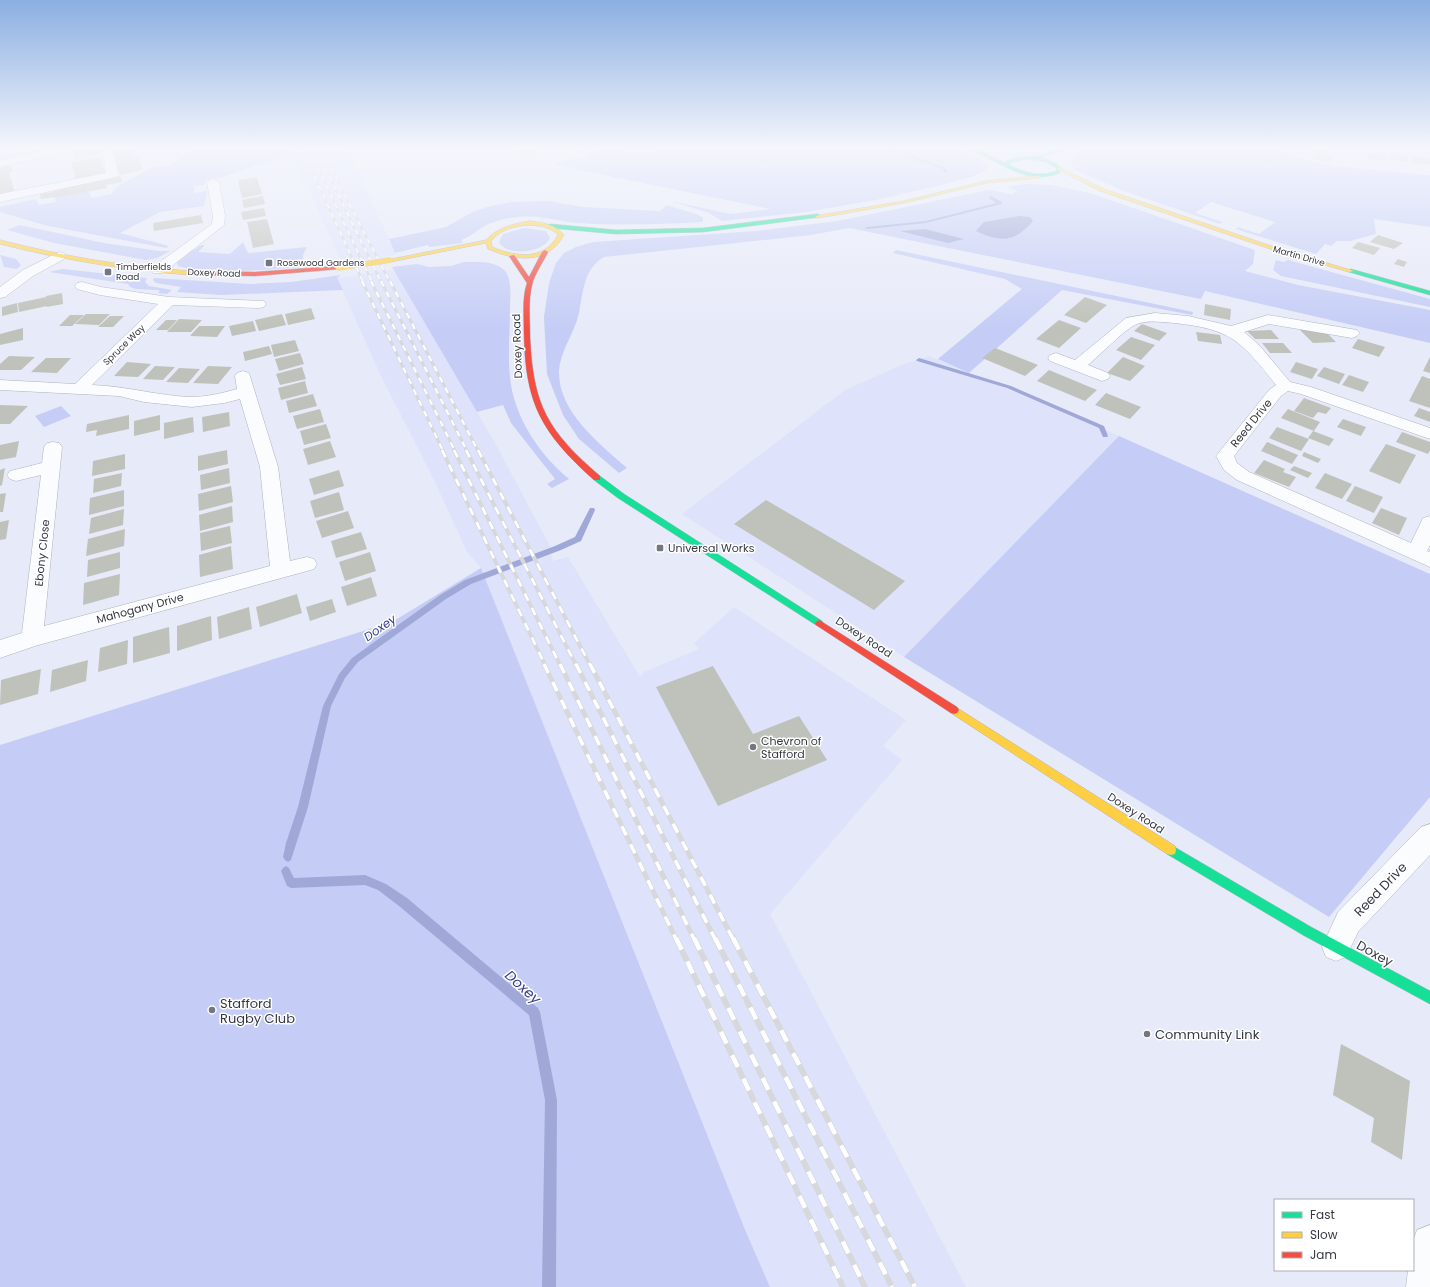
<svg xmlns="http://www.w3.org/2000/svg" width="1430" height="1287" font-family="Poppins,sans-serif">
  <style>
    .built { fill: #dee3fb }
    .green { fill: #c5cdf6; fill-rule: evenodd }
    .water { fill: #9fa8d7 }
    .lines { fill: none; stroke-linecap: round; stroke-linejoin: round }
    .stream { fill: #9fa8d7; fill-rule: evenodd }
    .building { fill: #bfc2ba }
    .street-casing { stroke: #afb2bc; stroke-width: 1 }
    .fast-casing { stroke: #afb2bc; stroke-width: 1 }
    .slow-casing { stroke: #afb2bc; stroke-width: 1 }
    .jam-casing { stroke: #afb2bc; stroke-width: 1 }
    .street { fill: #fbfcfe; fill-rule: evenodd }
    .fast { fill: #16e098; fill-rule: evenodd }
    .slow { fill: #ffcf43; fill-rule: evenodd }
    .jam { fill: #f24e42; fill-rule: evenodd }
    .rail-far4-casing { stroke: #d7d8dc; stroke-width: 2.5 }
    .rail-far3-casing { stroke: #d7d8dc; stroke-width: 3 }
    .rail-far2-casing { stroke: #d7d8dc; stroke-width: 4 }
    .rail-far1-casing { stroke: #d7d8dc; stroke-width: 5 }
    .rail-casing { stroke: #d7d8dc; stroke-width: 6 }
    .rail-far4 { stroke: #fff; stroke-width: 1.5; stroke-dasharray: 5; stroke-linecap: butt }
    .rail-far3 { stroke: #fff; stroke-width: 2; stroke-dasharray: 6; stroke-linecap: butt }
    .rail-far2 { stroke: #fff; stroke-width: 2.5; stroke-dasharray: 8; stroke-linecap: butt }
    .rail-far1 { stroke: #fff; stroke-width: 3.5; stroke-dasharray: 10; stroke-linecap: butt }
    .rail { stroke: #fff; stroke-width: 4.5; stroke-dasharray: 13; stroke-linecap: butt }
    .slow-bridge-casing { stroke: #bfc2cf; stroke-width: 5.5; stroke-linecap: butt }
    .slow-bridge { stroke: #ffcf43; stroke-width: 5 }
    .poi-dot { fill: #747682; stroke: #fff; stroke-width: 1.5 }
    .labels { text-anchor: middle; stroke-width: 3; stroke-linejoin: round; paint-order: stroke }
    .far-street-label { font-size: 9px; fill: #363842; stroke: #fff }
    .far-poi-label { font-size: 9px; fill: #363842; stroke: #fff; text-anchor: start }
    .street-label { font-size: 11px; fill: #363842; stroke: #fff }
    .poi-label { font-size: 11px; fill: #363842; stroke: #fff; text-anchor: start }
    .water-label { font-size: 12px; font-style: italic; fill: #38408a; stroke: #fff }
    .near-street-label { font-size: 13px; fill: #363842; stroke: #fff }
    .near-poi-label { font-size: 13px; fill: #363842; stroke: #fff; text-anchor: start }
    .near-water-label { font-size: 14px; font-style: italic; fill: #38408a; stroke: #fff }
  </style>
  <rect width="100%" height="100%" fill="#e7eaf8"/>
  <path class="built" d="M285 149H348L396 255 342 263 311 195Z
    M392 270 395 271 495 443 550 546 552 561 568 557 640 677 644 672 699 649 694 643 734 607 906 720 883 746 902 760 770 914 966 1287H770L746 1232 481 568 467 552 435 482 380 374 337 278Z
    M929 356 1119 436 904 657 682 514 845 390 904 364Z"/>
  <path class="green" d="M198 149 224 151 285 149 288 155 223 177 206 180 204 185 194 186V193L207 191 204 206 160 212 120 233 169 246 166 248 48 226 0 212V207L36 199 39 205 56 202 55 198 89 191 91 198 111 194 118 186 154 166H167Z
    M600 149 651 155 658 149H958L978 159 988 166 986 170 974 176 949 183 876 200 806 212 722 221 709 213 671 201 731 214 770 209 555 165 571 159 585 160Z
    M1087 149H1268L1323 165 1430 175V227L1374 219 1376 234 1350 241H1337L1331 246 1325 244 1316 254 1245 232 1236 229 1238 227 1223 222 1220 224 1124 191 1075 170 1071 165 1073 158ZM1211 202 1275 222 1259 234 1195 213Z
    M1024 184 1051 185 1090 193 1255 250 1253 264 1245 271 1298 285 1430 310V343L1205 291 1201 299 849 228 811 235 604 257C584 268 583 292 579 313 575 332 560 351 559 371 558 412 600 444 627 468L619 473 579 439 563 415 547 374 544 317 549 283 556 263 564 253 576 247 593 242 756 231 837 221 989 190 1012 194 1017 191 1006 187Z
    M548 201 583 207 660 211 667 205 699 215 703 218V222C662 224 620 226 579 223 555 221 534 213 510 218 502 219 494 222 486 225 477 230 471 237 461 240L463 243 429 247 428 245 395 253 389 239 446 227 474 211 491 206 511 202Z
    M20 225 104 243 159 251H170L157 258 146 260 54 243 7 230Z
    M524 228 546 231 550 238C543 253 507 257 499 242L503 234Z
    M243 242 248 253 307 247 303 255V267C268 269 210 276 178 266L176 260 189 250H194L201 245H205L198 252 230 254Z
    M896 250 1193 312 1192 315 1062 290 969 373 938 359 1022 289 1005 279 893 253Z
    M0 255 16 259 21 265 17 269 4 267Z
    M1276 260 1284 262 1288 260 1430 299V307L1281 276 1273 270Z
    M464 262C477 262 497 260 506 272 512 281 510 298 510 308 510 334 507 359 511 385 517 421 541 456 569 479L552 488 547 484 555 479 511 423 503 405 477 412 392 267 417 264 429 267 451 266Z
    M62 269 147 278 145 282 149 286 172 290 167 294 158 293 160 291 158 290 136 289 130 287 128 284 49 272Z
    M341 275 337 278 343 290 221 295 177 292 181 287 156 283 153 280 154 278 250 284 291 282Z
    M61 406 71 416 44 427 35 416Z
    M1119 436 1430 574V797L1329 917 904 657Z
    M481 568 746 1232 770 1287H0V745L392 622Z"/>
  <path class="water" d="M1019 216 1030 217 1033 221C1015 242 1001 243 976 231L984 222Z
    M925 229 964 239 948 243 900 231Z"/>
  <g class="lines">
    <path class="stream" d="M888 149H895L944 167 948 172 945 173 942 169Z
      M991 196 1002 202V204L926 223 867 229 865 228 867 227 926 221 996 203 989 198V197Z
      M919 358 1011 386 1104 426 1108 436 1107 437H1103L1099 428 1007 388 917 361 916 360Z
      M590 508H594L595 510 581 541 561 550 471 584 446 599 358 662 345 678 331 706 308 807 291 860 288 862 285 860 283 857 286 843 298 807 323 706 339 674 352 658 440 595 465 580 555 546 575 537Z
      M286 866 289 868 294 878 365 875 386 884 407 898 538 1008 540 1012 557 1100 556 1287H542L545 1100 529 1015 399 906 378 890 365 885 291 888 287 886 281 871 283 868Z"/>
  </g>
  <path class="building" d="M90 149H100L101 154 75 158 74 152Z
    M112 149H130L132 157 138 156 143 170 120 175Z
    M521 149H541L531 155 516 152Z
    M1311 149H1328V154L1311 152Z
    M1313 153 1331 156V162L1313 159Z
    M1368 153 1386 155 1387 161 1369 158Z
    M1389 153 1407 156 1408 162 1391 159Z
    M1411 156 1430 159V165L1412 163Z
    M100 157 106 174 76 180 71 162Z
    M11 165 13 171 9 172 15 193 0 196V167Z
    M120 176 123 182 106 185 107 188 55 198V197L41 199 40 194 53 192 52 189Z
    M257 177 262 194 242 198 238 180Z
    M263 196 265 204 244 208 242 200Z
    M264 208 266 216 243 220 241 212Z
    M201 215 203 223 154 231 153 223Z
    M267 219 274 244 253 248 247 222Z
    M1378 235 1403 243 1394 249 1370 242Z
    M1358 242 1380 248 1374 255 1352 248Z
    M1398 259 1407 262 1404 267 1394 264Z
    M62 293 63 304 47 307 46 296Z
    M46 297 47 306 19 312 18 303Z
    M1085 297 1107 305 1086 323 1064 315Z
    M17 303 18 312 2 316V307Z
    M1205 304 1231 309 1230 320 1204 315Z
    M311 308 315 319 288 325 285 314Z
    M86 314H110L99 325 75 324Z
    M282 314 286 325 259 331 255 320Z
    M70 315H84L72 326H59Z
    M110 316H124L113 327H98Z
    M179 319 202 320 191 332H167Z
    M166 320H177L168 330H156Z
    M1059 320 1081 328 1059 348 1036 339Z
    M253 321 256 331 232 336 229 326Z
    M1142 324 1167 333 1159 341 1134 331Z
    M199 326H225L217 337 190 336Z
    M23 328V340L0 345V334Z
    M1323 329 1336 342 1313 343 1300 330Z
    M1271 330 1279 339H1255L1247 331Z
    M1196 332 1220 335 1222 344 1198 341Z
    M1131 337 1155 345 1141 360 1116 350Z
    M1358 339 1385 347 1379 357 1352 348Z
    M295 340 299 351 274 357 271 345Z
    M1262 343H1283L1292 353H1270Z
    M269 346 272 354 245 361 243 352Z
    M995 348 1038 365 1025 376 982 358Z
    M300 353 304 364 279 371 275 359Z
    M9 356 35 357 21 370H0V364Z
    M1123 357 1145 366 1130 381 1107 373Z
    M1430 357V373L1423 371Z
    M46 358H71L57 373 31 372Z
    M127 362 151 364 138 377 114 376Z
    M1296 362 1318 369 1312 379 1290 372Z
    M155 366 175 367 163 380 143 379Z
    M208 366 232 367 218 384 193 383Z
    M302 367 306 379 280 385 276 374Z
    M1324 367 1345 374 1339 384 1317 376Z
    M179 368 200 369 188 383 166 382Z
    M1049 370 1097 390 1085 401 1037 381Z
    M1349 375 1369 382 1363 392 1342 385Z
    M1422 376 1430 379V408L1409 401Z
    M305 381 308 393 281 400 278 388Z
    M1106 393 1141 407 1130 419 1095 405Z
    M313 394 317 406 289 413 286 401Z
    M1304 398 1331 408 1326 414 1318 412 1313 418 1294 411Z
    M0 405 28 406 10 424H0Z
    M1419 408 1430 412V422L1414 416Z
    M320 409 324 422 297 429 293 416Z
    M1288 409 1320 422 1314 431 1281 418Z
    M229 412 230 426 203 432 202 417Z
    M129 415V429L96 436 97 430 86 432 87 424Z
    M160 415V430L134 436V421Z
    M193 417 194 432 164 439V423Z
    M1343 419 1366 427 1361 436 1337 427Z
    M326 424 331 438 304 445 300 431Z
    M1277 427 1309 439 1301 451 1269 438Z
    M1313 431 1334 439 1329 446 1308 438Z
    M1402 432 1430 442V450L1428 454 1396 442Z
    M19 441 16 457 0 460V445Z
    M330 441 336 457 308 465 303 449Z
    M1267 442 1298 455 1292 464 1261 451Z
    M1386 444 1416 455 1400 484 1369 471Z
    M227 450 228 464 198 471V456Z
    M1304 452 1321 459 1318 463 1302 456Z
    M125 454V469L92 476 93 461Z
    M1264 460 1285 469 1283 472 1296 477 1289 487 1254 473Z
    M1294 466 1312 473 1308 478 1290 470Z
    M5 468 2 485 0 486V470Z
    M229 468 230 483 201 490 200 475Z
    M339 470 344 486 314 495 309 479Z
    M122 473 121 486 93 493 94 479Z
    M1325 473 1352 484 1342 499 1315 488Z
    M231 486 233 502 199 511 198 494Z
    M1355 486 1383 497 1374 513 1346 501Z
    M124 490V506L89 515 90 498Z
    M339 492 344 510 315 518 310 501Z
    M6 493 3 512H0V494Z
    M766 500 905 581 874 610 734 524Z
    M232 506 233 522 200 531 199 515Z
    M1381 508 1407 518 1399 535 1372 523Z
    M124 509 123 525 89 534 91 518Z
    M348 511 354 528 322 538 316 521Z
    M9 520 6 539 0 540V522Z
    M230 526 232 543 201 551 200 533Z
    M125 529 124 546 86 556 88 539Z
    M361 532 367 549 336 558 331 541Z
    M231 546 233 569 200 577 199 555Z
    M120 552V568L87 577 88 560Z
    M370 552 376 571 345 581 339 562Z
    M120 574 119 595 83 605 84 583Z
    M371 577 377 596 347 606 341 587Z
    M297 594 302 613 260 627 256 607Z
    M332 599 336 612 310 621 306 607Z
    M249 607 252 629 219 639 217 617Z
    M211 616 212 640 177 651V626Z
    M169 627 170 653 133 663V637Z
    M128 640 127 664 98 672 100 648Z
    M88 660 86 681 50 692 52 670Z
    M713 666 753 734 799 716 827 760 718 806 656 687Z
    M41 669 38 694 0 705 1 680Z
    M1341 1044 1410 1081 1402 1160 1371 1142 1374 1118 1333 1095Z"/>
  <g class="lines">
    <g class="street-casing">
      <path id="street" d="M51 149H74L69 152 0 166V160Z
        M103 149H113L118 175 116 177 0 202V194L106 173Z
        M568 149 586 153 587 155 582 158 561 154 560 152 561 150Z
        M213 179 219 182 225 216 224 225 163 273H153L151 270 153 267 212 224 213 216 207 182Z
        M59 252 64 253 66 256 64 259 33 276 5 297 0 298V287L23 270Z
        M82 282 101 287 169 297 264 301 266 304 264 307 259 308 173 305 92 385C126 386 158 396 191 397 206 397 223 393 237 389L235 376 237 373 243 371 249 373 278 467 290 561 307 557 314 559 317 564 314 569 307 571 35 646 0 658V640L22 633 41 475 16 481 10 479 7 475 10 471 42 463 44 447 47 443 53 442 59 443 62 447 44 626 270 566 260 467 240 399 224 403 192 407 144 402 119 396 0 390V380L75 384 158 304 100 295 77 289 75 286 77 283Z
        M1155 313 1188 316 1231 326 1268 315 1357 330 1360 333 1357 336 1352 338 1269 324 1244 332 1260 346 1290 382 1311 387 1430 428V439L1301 394 1288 391 1281 396 1234 456 1237 463 1249 472 1411 543 1423 518 1430 516V545L1427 551 1430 552V567L1237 480 1224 470 1216 456 1269 390 1276 385C1241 341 1232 329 1174 323 1163 322 1147 320 1137 324 1126 328 1099 356 1088 365L1108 373 1110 376 1108 379 1102 381 1050 361 1048 358 1050 355 1056 353 1075 360 1126 318Z
        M1430 824V855L1358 932 1346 957 1336 961 1326 957 1322 947 1338 912 1421 827Z
        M1430 1225V1287H1406L1408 1270H1413V1241L1417 1230Z"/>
    </g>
    <g class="fast-casing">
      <path id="fast" d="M970 149H976L1005 163 1006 161C1016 157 1024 157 1034 156 1046 155 1056 149 1068 149L1040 157 1055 163 1061 168 1060 173C1032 183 1016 172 992 160 985 156 977 154 970 149ZM1027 159 1046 162 1057 168 1056 171C1039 177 1025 173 1010 165V163Z
        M818 214 821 216 820 217 703 232 616 234 550 228 547 226 550 224 616 230 703 228Z
        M1351 269 1430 291V295L1349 272 1348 271Z
        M594 476H600L624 494 822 621 823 623 822 625H816L618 498 594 480Z
        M1171 845 1311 927 1430 991V1004L1303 935 1167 854 1166 850 1167 846Z"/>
    </g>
    <g class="slow-casing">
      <path id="slow" d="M1059 167 1104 189 1280 249 1354 271 1349 272 1276 251 1100 191 1057 169Z
        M1037 176H1039V178L986 183 904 203 818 218 815 216 904 201 986 181Z
        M530 221C543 223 555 224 564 235 547 265 516 261 488 249L486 243 390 262 387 260 486 240C498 227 513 224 530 221ZM530 225C541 226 550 227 558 235 544 261 516 257 492 247L491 241C501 229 515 226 530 225Z
        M0 240C63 256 125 267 190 271L193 273 190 275C126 270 63 260 0 244Z
        M954 706 1175 846 1176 850 1175 854 1171 855 1167 854 951 713 949 710 951 707Z"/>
    </g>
    <g class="jam-casing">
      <path id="jam" d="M545 250 548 252C543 263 535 273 532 285 528 301 530 320 530 337 533 406 548 431 600 476V480H594C541 432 525 404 524 331 524 315 522 298 527 283L509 256 514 255 529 277 542 252Z
        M338 266 340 267V269L255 276 190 275 187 273 190 271 255 272Z
        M819 620 957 707 959 710 957 713 954 714 951 713 816 625 815 623Z"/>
    </g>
    <use href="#street" class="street"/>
    <use href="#fast" class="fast"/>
    <use href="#slow" class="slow"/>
    <use href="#jam" class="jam"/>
    <g class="rail-far4-casing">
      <path id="rail-far4" d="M302 149 363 282
        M309 149 372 282
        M316 149 381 282
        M323 149 343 192 390 282"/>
    </g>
    <g class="rail-far3-casing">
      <path id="rail-far3" d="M362 281 443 451
        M371 281 455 451
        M381 281 467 451
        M390 281 478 451"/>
    </g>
    <g class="rail-far2-casing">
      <path id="rail-far2" d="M442 450 545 665
        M454 450 560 665
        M466 450 576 665
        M478 450 590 665"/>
    </g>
    <g class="rail-far1-casing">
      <path id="rail-far1" d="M544 664 676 939
        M560 664 694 939
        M576 664 715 939
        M590 664 733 939"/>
    </g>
    <g class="rail-casing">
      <path id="rail" d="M676 938 843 1287
        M694 938 865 1287
        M715 938 892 1287
        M733 938 915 1287"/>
    </g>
    <use href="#rail-far4" class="rail-far4"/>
    <use href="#rail-far3" class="rail-far3"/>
    <use href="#rail-far2" class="rail-far2"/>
    <use href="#rail-far1" class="rail-far1"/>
    <use href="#rail" class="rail"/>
    <g class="slow-bridge-casing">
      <path id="slow-bridge" d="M338 268 390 260"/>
    </g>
    <use href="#slow-bridge" class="slow-bridge"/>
  </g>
  <linearGradient id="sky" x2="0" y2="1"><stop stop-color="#8bafe1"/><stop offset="0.45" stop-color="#f4f6fc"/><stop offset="1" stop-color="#f4f6fc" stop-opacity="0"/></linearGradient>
  <rect width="1430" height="329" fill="url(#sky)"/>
  <g class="poi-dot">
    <rect x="265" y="259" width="8" height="8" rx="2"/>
    <rect x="104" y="268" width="8" height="8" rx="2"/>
    <rect x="656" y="544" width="8" height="8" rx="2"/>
    <circle cx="753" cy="747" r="4"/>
    <circle cx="212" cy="1010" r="4"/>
    <circle cx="1147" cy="1034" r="4"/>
  </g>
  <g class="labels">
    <g class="far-street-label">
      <text transform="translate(1299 256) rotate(16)" y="3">Martin Drive</text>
      <text transform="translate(214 273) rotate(2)" y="3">Doxey Road</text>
      <text transform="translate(124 345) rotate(-44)" y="3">Spruce Way</text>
    </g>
    <g class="far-poi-label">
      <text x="277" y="266">Rosewood Gardens</text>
      <text x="116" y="270">Timberfields<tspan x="116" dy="10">Road</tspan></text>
    </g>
    <g class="street-label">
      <text transform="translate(517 346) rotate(-92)" y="4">Doxey Road</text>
      <text transform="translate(1251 423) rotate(-51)" y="4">Reed Drive</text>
      <text transform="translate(42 553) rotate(-84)" y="4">Ebony Close</text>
      <text transform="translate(140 608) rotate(-15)" y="4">Mahogany Drive</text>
      <text transform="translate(864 637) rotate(33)" y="4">Doxey Road</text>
      <text transform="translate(1136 813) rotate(33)" y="4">Doxey Road</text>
    </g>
    <g class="poi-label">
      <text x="668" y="552">Universal Works</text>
      <text x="761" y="745">Chevron of<tspan x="761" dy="13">Stafford</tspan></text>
    </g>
    <g class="water-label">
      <text transform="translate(380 628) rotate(-35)" y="4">Doxey</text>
    </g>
    <g class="near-street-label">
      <text transform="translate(1380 889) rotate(-46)" y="5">Reed Drive</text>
      <text transform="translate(1375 953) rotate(29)" y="5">Doxey</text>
    </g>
    <g class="near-poi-label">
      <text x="220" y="1008">Stafford<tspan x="220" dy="15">Rugby Club</tspan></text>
      <text x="1155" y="1039">Community Link</text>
    </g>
    <g class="near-water-label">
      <text transform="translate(523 987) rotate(42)" y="5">Doxey</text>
    </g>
  </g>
  <rect x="1274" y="1199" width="140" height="72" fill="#ffffff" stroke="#afafb3"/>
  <rect x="1282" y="1212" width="20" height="6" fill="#16e098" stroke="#afafb3"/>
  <text x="1310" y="1219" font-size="12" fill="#363842">Fast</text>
  <rect x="1282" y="1232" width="20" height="6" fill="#ffcf43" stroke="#afafb3"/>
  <text x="1310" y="1239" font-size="12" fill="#363842">Slow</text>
  <rect x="1282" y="1252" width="20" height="6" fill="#f24e42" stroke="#afafb3"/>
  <text x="1310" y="1259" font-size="12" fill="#363842">Jam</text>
</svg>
